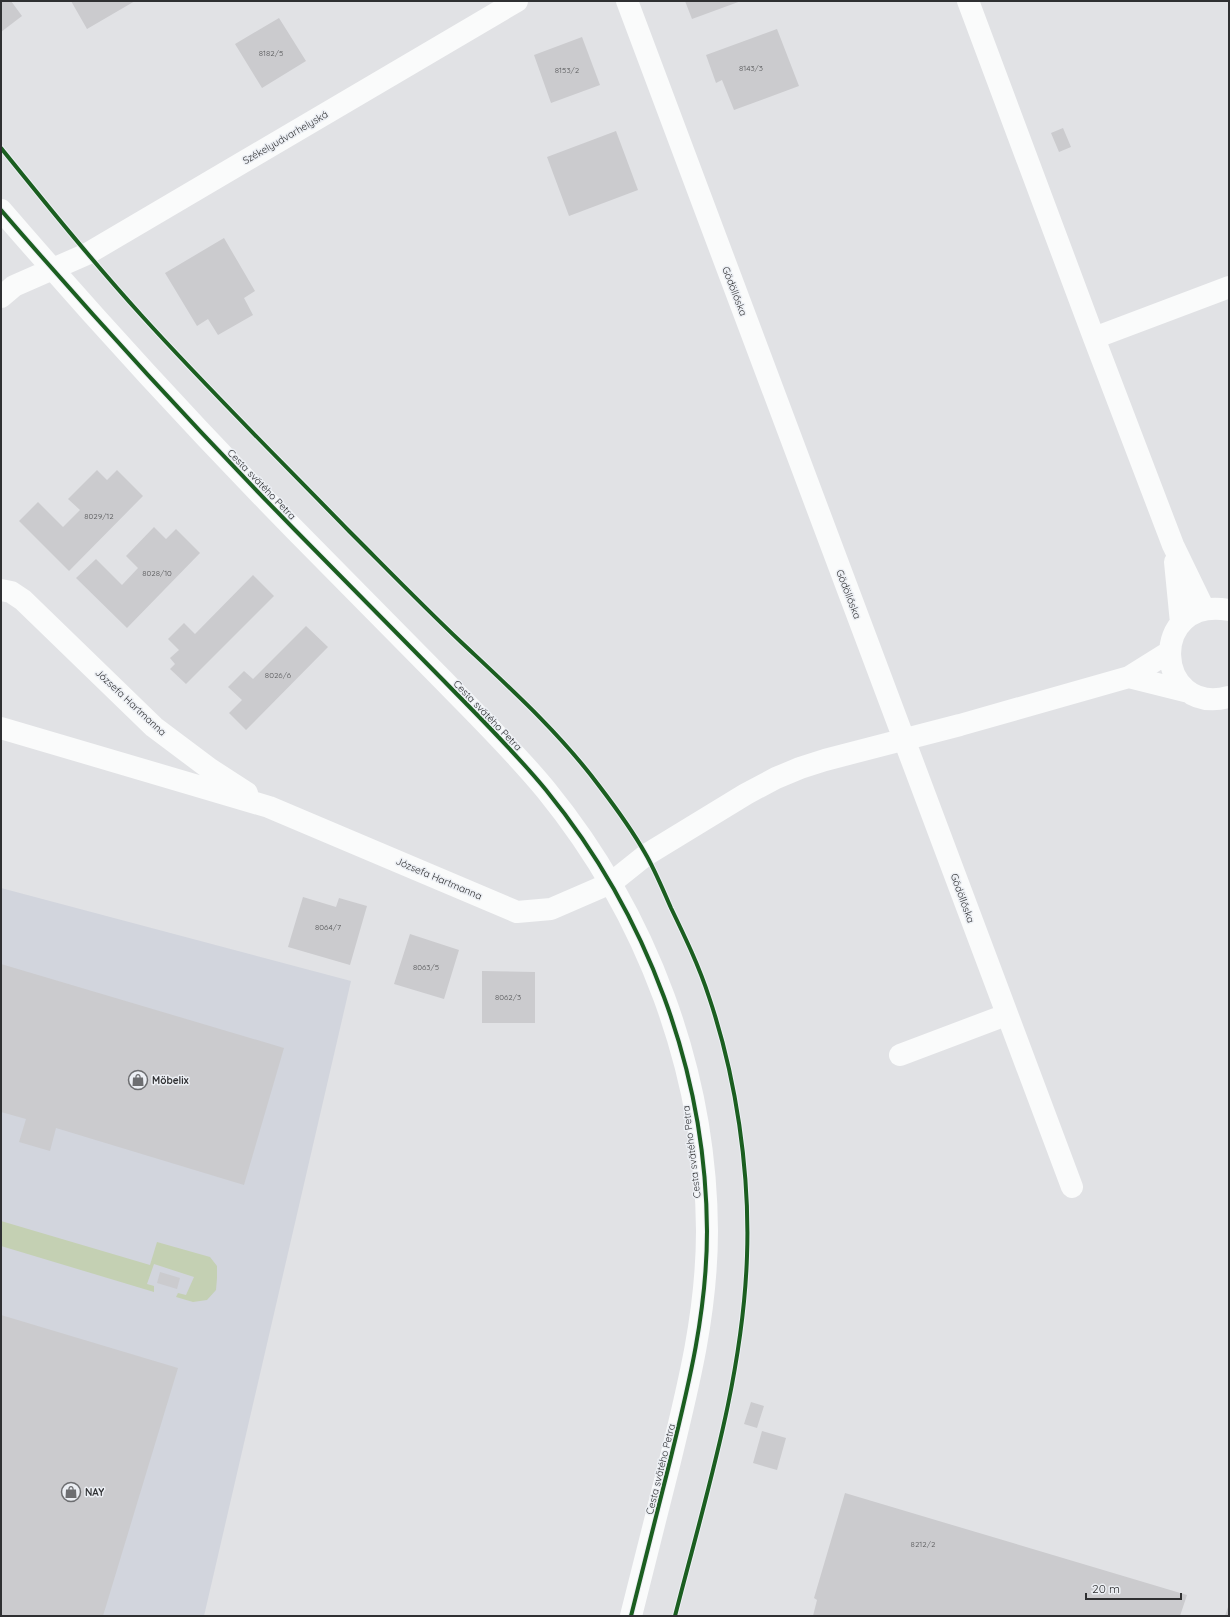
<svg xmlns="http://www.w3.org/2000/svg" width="1230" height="1617" font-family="Quicksand,sans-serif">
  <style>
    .built { fill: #d2d5dd }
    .green { fill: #c4d0b3 }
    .building { fill: #cbcbce }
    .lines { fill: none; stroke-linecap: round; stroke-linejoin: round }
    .minor { stroke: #fafbfb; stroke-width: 22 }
    .cycleway-casing { stroke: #eceff4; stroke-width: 6 }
    .cycleway { stroke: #1b5e20; stroke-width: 4 }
    .labels { text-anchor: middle; stroke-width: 3; stroke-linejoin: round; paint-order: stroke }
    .number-label { font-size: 8px; fill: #57585a }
    .street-label { font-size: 10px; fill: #2f3032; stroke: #eceff4 }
    .poi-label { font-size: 10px; font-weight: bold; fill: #2f3032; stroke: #eceff4; text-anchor: start }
  </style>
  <rect width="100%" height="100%" fill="#e1e2e5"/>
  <path class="built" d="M1 888 351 981 204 1616H1Z"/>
  <path class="green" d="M1 1221 150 1265 157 1242 210 1257 217 1266V1278L216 1290 207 1300 193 1302 176 1297 178 1293 186 1295 194 1277 154 1264 147 1284 154 1286V1292L1 1246Z"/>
  <path class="building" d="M1 1H11L22 16 1 32Z
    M71 1H135L87 29Z
    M685 1H741L692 19Z
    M279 18 306 61 262 88 235 44Z
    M777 29 799 86 734 110 722 80 716 83 706 55Z
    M582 37 600 85 551 103 534 55Z
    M1063 128 1071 147 1059 152 1051 133Z
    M616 131 638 190 569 216 547 157Z
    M224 238 255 291 244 298 253 315 218 335 208 319 197 326 165 273Z
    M97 470 107 480 117 470 143 496 69 571 19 521 38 502 63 527 80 510 68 499Z
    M154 527 166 539 176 529 200 553 127 628 76 578 96 559 122 585 138 568 126 556Z
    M253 575 274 596 186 684 170 669 175 664 170 658 179 650 168 639 184 623 195 634Z
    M306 626 328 647 246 730 229 713 242 700 228 687 244 671 253 679Z
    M303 897 336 907 339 898 367 906 350 965 288 947Z
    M410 934 459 950 444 999 394 984Z
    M1 964 284 1048 244 1185 56 1128 50 1151 19 1142 26 1119 1 1112Z
    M482 971 535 972V1023H482Z
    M160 1272 180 1278 177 1289 157 1283Z
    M1 1315 178 1368 103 1616H1Z
    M751 1402 764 1406 757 1428 744 1424Z
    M762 1431 786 1438 777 1470 753 1463Z
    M845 1493 1187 1595 1180 1616H813L817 1600 814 1598Z
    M1228 1607H1229V1616H1225Z"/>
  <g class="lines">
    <path class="minor" d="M627 1 1072 1187
      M968 1 1094 338 1173 545 1204 609
      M1 210C96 320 194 427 296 531 345 581 394 630 443 680 478 716 514 751 546 790 647 914 706 1071 707 1231 707 1311 689 1384 670 1461 657 1513 644 1564 631 1616
      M1 297 14 286 87 254 517 1
      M1094 338 1229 287
      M1175 562 1181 623
      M1 590 11 592 23 600 154 727 210 769 247 793
      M1229 610C1147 595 1154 717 1229 697
      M1129 677 1189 692
      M1 728 269 807 517 912 551 909 611 883 646 855 746 794 776 778 800 768 825 760 960 725 1129 677 1169 652
      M900 1055 1006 1015"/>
    <g class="cycleway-casing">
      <path id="cycleway" d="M1 148C47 205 93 262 142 316 209 390 280 460 349 531 386 568 423 606 461 642 510 688 560 733 600 787 616 808 632 830 645 853 655 870 663 890 671 908 685 937 699 966 709 997 736 1077 750 1171 747 1256 743 1379 705 1498 675 1616
        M1 210C96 320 194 427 296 531 345 581 394 630 443 680 478 716 514 751 546 790 647 914 706 1071 707 1231 707 1311 689 1384 670 1461 657 1513 644 1564 631 1616"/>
    </g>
    <use href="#cycleway" class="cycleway"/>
  </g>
  <defs>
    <g id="shop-ring" transform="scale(1)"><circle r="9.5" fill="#eceff4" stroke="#6d6e71" stroke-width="1.5"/><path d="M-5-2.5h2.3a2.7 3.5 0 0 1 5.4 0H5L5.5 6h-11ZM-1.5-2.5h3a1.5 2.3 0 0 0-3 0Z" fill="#6d6e71"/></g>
  </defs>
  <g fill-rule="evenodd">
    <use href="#shop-ring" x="138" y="1080"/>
    <use href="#shop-ring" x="71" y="1492"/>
  </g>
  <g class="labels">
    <g class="number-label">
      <text x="271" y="56">8182/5</text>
      <text x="751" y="71">8143/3</text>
      <text x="567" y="73">8153/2</text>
      <text x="99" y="519">8029/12</text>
      <text x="157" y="576">8028/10</text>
      <text x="278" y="678">8026/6</text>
      <text x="328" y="930">8064/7</text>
      <text x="426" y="970">8063/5</text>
      <text x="508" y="1000">8062/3</text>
      <text x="923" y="1547">8212/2</text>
    </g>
    <g class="street-label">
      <text transform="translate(285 137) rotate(-30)" y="4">Székelyudvarhelyská</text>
      <text transform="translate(735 291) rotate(69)" y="4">Gödöllőska</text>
      <text transform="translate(262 484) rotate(46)" y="4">Cesta svätého Petra</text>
      <text transform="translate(849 594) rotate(69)" y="4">Gödöllőska</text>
      <text transform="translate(131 702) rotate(43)" y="4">Józsefa Hartmanna</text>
      <text transform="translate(488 715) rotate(46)" y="4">Cesta svätého Petra</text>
      <text transform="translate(439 878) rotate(23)" y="4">Józsefa Hartmanna</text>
      <text transform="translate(963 898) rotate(70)" y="4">Gödöllőska</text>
      <text transform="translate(691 1152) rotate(-97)" y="4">Cesta svätého Petra</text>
      <text transform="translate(660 1469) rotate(-76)" y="4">Cesta svätého Petra</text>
    </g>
    <g class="poi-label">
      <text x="152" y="1084">Möbelix</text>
      <text x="85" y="1496">NAY</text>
    </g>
  </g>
  <rect width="1230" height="1617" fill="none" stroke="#2f3032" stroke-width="4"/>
  <path d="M1086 1593v6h95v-6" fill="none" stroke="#2f3032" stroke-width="2"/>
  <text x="1092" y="1593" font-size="12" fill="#2f3032" stroke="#eceff4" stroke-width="3" paint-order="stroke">20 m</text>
</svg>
